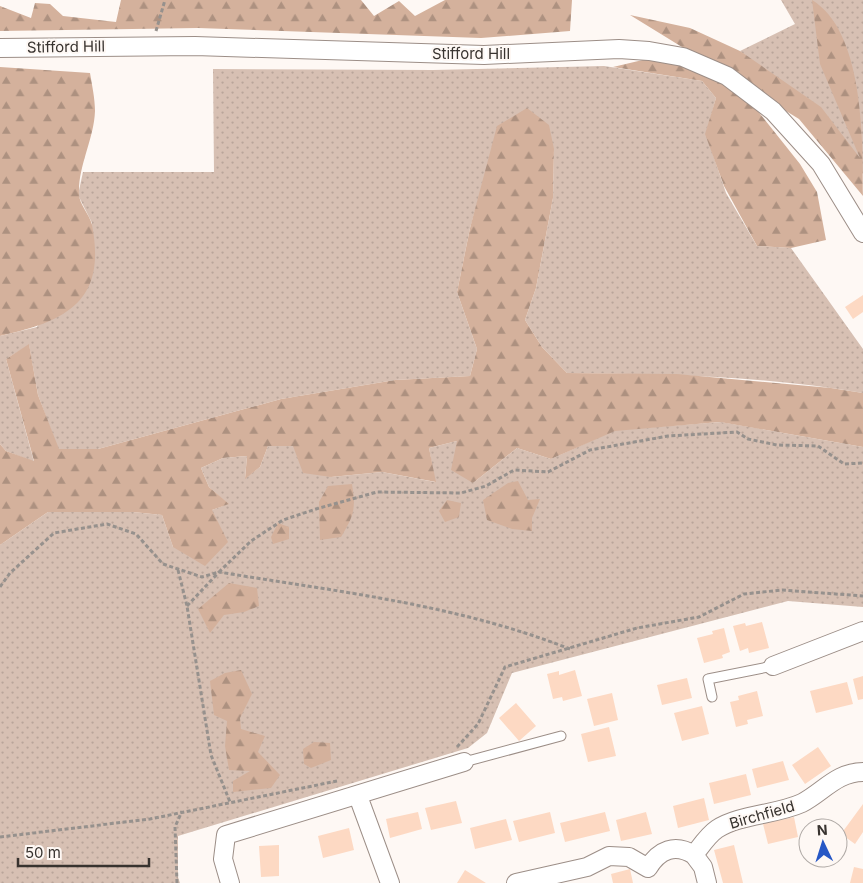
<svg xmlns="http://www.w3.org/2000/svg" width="863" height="883" font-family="Inter,sans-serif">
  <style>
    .grass { fill: url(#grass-dots) }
    .forest { fill: url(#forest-firs) }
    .building { fill: #fdd9c3 }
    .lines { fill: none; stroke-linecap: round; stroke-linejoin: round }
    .lane-casing { stroke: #9c8e87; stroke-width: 11 }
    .street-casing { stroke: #9c8e87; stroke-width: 20 }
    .path { stroke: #96918d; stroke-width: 3; stroke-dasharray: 4 2.5; stroke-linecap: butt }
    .lane { stroke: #fff; stroke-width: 9 }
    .street { stroke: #fff; stroke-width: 18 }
    .labels { text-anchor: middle; stroke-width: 4; stroke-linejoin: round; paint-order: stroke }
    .street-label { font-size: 15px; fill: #38332f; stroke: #fef8f4 }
  </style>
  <defs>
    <pattern id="grass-dots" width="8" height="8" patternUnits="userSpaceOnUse" patternTransform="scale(1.25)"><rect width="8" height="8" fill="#d7c0b3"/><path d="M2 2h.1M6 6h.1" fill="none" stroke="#b9a59a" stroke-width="1.8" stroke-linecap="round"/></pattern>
    <pattern id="forest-firs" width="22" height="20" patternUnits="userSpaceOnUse" patternTransform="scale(1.25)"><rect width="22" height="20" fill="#d4b19c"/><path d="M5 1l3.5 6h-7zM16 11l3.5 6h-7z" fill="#ad9180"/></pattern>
  </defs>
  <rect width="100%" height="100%" fill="#fef8f4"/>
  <path class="grass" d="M781 0H863V174L740 51 795 24Z
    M604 66 702 81 716 98 706 134 726 193 757 246 791 248 863 349V393C766 376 666 374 567 373L542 347 525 320 536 288 553 198 554 149 483 183 470 228 457 292 477 349 470 376 395 380 281 399 98 449H58L38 395 29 345 6 359 34 462 6 451 0 444V336L37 327 92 223 78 195 83 172H214L213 69 433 70Z
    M721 422 863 447V607L788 601 512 673 487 733 468 748 178 836V877L180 883H0V545L48 512H133L162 515 173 547 212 510 228 504 209 487 201 468 223 458 247 456 245 478 260 467 268 446H294L331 477 382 472 435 482 429 448 457 441 473 483 517 448 551 459 615 430Z"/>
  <path class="forest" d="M121 0H361L374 16 399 1 415 16 445 0H572L570 31 481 38 198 28 0 31V6L31 18 35 3 50 4 63 16 116 22Z
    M812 0C863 31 863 135 863 196L799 119 630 15 690 28 740 51 821 107 860 158 820 64Z
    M651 58 700 70 749 100 800 164 817 192 826 240 791 248 757 246 724 186 705 134 716 98 702 81 613 67Z
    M0 67 90 73C92 85 95 99 95 111 94 139 78 166 79 194 79 204 90 215 92 225 107 302 66 321 0 336Z
    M527 108 549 125 554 149 553 198 536 288 525 320 542 347 567 373 677 374 831 388 863 393V447L720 422 615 431 551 459 517 448 473 483 451 470 457 441 429 448 436 482 382 472 331 477 303 473 293 446H268L260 467 245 479 247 456 223 458 201 468 209 487 229 504 212 510 228 542 205 566 173 547 162 515 133 512H48L0 545V444L6 451 34 461 6 359 29 344 38 395 59 449H98L281 399 395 380 470 376 477 349 457 292 470 228 497 126Z
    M518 481 528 500 540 499 532 518V531L512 529 487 520 483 500 508 483Z
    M352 484C356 510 354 515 341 537L320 540 319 502 328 486Z
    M447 500 461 503 459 517 445 522 439 511Z
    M278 523 289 527V539L273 544 271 537Z
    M229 583 257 588 259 606 244 612 224 615 210 633 198 609Z
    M241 670 252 694 240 718 241 729 265 736 258 752 280 775 271 788 233 792V781L250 771 229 770 225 746 227 721 214 715 210 681 225 673Z
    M314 742 330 743 331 760 311 768 304 764 303 749Z"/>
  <path class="building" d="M863 295V312L853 319 845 307Z
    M762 622 769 648 749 653 748 648 740 651 733 626 745 623 746 626Z
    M724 628 730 652 722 655 723 658 704 663 697 638 713 634 712 631Z
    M575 670 582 696 563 701 562 697 553 699 547 674 559 671V675Z
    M863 676V699L858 700 853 679Z
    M687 678 692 698 662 705 657 685Z
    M847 682 853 704 816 713 810 691Z
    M757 691 763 716 747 720 748 724 736 727 730 702 739 700 738 696Z
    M612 693 618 720 594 726 587 699Z
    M516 703 536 726 519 741 499 718Z
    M702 706 709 734 682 741 674 713Z
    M609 727 616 756 588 762 581 734Z
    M818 747 831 766 805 784 792 765Z
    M783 761 789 780 757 788 752 769Z
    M746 774 751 795 714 804 709 783Z
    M704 798 709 820 678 828 673 806Z
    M456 801 462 823 431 830 425 808Z
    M863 804V832L855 844 841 834Z
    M418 812 422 829 390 838 386 819Z
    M550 812 555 833 519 842 513 821Z
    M605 812 610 831 565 842 560 823Z
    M646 812 652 834 621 841 616 820Z
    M794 817 798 837 768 844 763 824Z
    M506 819 512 840 475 849 470 828Z
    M349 828 354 850 323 858 318 836Z
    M279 845V876L261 877 259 846Z
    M734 845 743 883H723L714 850Z
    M854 867 863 869V883H850Z
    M630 869 633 883H613L611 874Z
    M465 870 486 883H457Z"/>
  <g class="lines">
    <g class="lane-casing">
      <path id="lane" d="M712 697 708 679 773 666
        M464 762 561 736"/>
    </g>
    <g class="street-casing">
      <path id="street" d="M0 48 195 46 484 55 619 49 649 51 683 57 727 76 773 111 821 164 863 233
        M773 666 863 631
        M358 796 390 883
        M694 855 703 867 707 883
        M230 883 223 859 226 835 464 762
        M516 883 587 867 609 856 629 857 648 868C659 850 675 843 694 855 701 846 708 835 717 829 740 814 776 815 802 803 823 792 837 772 863 772"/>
    </g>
    <path class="path" d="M156 31 165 0
      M178 570 187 606 211 755 230 802
      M0 587 10 573 54 533 107 524 136 534 163 564 202 577 219 572 251 541 283 520 316 509 377 492 461 493 486 486 514 470 548 472 590 450 668 436 737 432 748 439 777 445 818 446 844 464 863 463
      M187 606 219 572C339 592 455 604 570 649
      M457 747 478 724 505 667 637 628 699 617 744 594 782 590 863 596
      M0 837 150 819 337 781
      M177 883 175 827 182 811"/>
    <use href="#lane" class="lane"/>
    <use href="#street" class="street"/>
  </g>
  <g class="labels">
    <g class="street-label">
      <text transform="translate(66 47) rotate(-1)" y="5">Stifford Hill</text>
      <text x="471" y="59">Stifford Hill</text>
      <text transform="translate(762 815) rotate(-16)" y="5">Birchfield</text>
    </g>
  </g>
  <g transform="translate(823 843) rotate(356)"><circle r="24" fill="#fef8f4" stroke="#afa9a5"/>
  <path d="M0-4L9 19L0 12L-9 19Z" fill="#2657c5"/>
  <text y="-8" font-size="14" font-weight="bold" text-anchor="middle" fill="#38332f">N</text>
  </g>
  <path d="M18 858v8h131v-8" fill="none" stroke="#38332f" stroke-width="2.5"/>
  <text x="25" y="858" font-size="15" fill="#38332f" stroke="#fef8f4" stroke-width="4" paint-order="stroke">50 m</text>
</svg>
